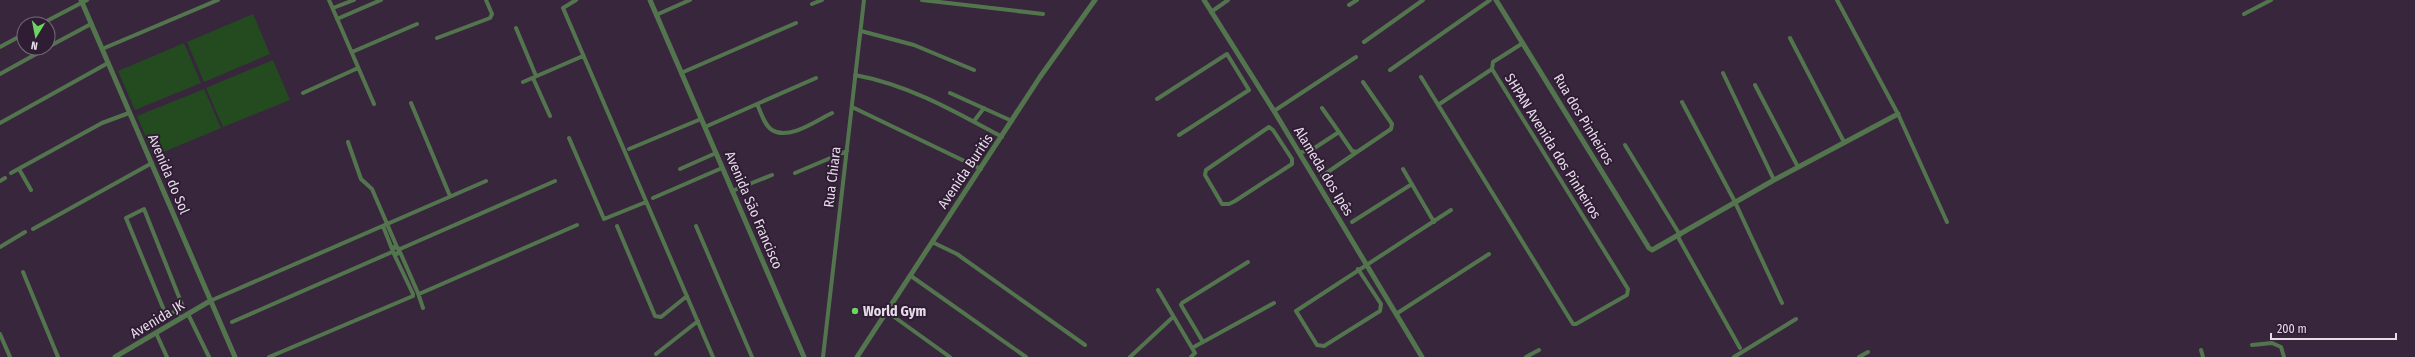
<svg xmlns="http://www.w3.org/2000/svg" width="2415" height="357" font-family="'Fira Sans Condensed',sans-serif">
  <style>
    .garden { fill: #244a20 }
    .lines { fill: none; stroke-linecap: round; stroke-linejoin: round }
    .minor { stroke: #53754e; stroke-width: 4 }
    .tertiary { stroke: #53754e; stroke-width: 5 }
    .poi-dot { fill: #6dd361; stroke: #2e1d33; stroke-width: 1.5 }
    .labels { text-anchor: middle; stroke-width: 4; stroke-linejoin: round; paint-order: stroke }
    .street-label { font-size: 14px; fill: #e8dceb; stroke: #2e1d33 }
    .poi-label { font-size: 14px; font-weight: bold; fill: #e8dceb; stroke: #2e1d33; text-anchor: start }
  </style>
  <rect width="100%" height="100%" fill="#38263d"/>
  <path class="garden" d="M253 14 270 54 204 82 187 42Z
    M184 43 201 83 135 110 118 71Z
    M273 60 290 100 223 127 206 88Z
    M204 89 221 128 154 156 137 116Z"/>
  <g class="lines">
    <path class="minor" d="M329 0 374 104
      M576 0 563 8 713 357
      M922 0 1043 14
      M1837 0 1898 114 1947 222
      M812 4 822 0
      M1349 5 1357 0
      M333 8 354 0
      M1211 12 1228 0
      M2244 14 2271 0
      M656 15 690 0
      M337 19 381 0
      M41 24 87 0
      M516 28 536 76
      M861 31 914 45 974 70
      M437 38 490 18 492 14 486 0
      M1790 38 1844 142
      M1364 42 1423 0
      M0 47 24 34
      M48 47 91 24
      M102 49 218 0
      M352 52 417 24
      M1492 69 1493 62 1523 43
      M1390 70 1490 0
      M681 73 796 23
      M1723 73 1774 180
      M0 74 47 48
      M855 75C909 85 954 111 1002 137
      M1421 77 1573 324H1576L1627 295 1628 289 1492 69 1438 105
      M533 78 550 116
      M523 82 583 56
      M1755 85 1798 167
      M303 93 358 68
      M950 93 1012 121
      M1157 99 1227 54 1249 90 1179 135
      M1682 102 1734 200 1782 303
      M411 103 450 196
      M757 104 816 78
      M852 107 981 169
      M1322 108 1339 132
      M1274 111 1356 57
      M974 121 984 108
      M0 123 108 63
      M705 127 757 104C761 112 764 125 772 130 789 141 817 120 832 113
      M1269 127 1273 130 1292 159V164L1235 201 1229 204H1222L1205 175 1206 170Z
      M569 138 604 219 646 202
      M348 142 361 179 372 189 397 247
      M1625 145 1680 235
      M629 149 701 119
      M1299 153 1313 149 1339 132 1352 151 1357 152 1391 129 1392 124 1363 82
      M19 169 31 190
      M680 169 716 153
      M1403 169 1434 222
      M11 173 102 123 129 113
      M795 173 847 151
      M1322 176 1357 152
      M0 181 5 178
      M732 191 772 175
      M653 198 722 168
      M1352 222 1412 184
      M383 226 392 249
      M617 226 655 316 661 317 687 296
      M696 226 752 357
      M33 229 152 163
      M1678 237 1740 348
      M932 242 957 254 1085 345
      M0 247 25 232
      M400 249 394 247 392 252 397 254 400 249 555 181
      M400 252 418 293
      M394 254 413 294
      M1248 262 1182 303 1181 305 1203 342 1274 303
      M1358 269 1381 304 1380 311 1324 346 1317 345 1296 311 1451 210
      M23 272 58 357
      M911 276 1026 357
      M1158 290 1195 353 1191 357
      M418 293 423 308
      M419 294 577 225
      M210 301 486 181
      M176 311 183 307 144 209 126 218 166 315 176 311 180 319
      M886 311 950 357
      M188 314 209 357
      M1396 314 1489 254
      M232 322 392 252
      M156 333 167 357
      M0 334 10 357
      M2252 345 2272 343 2281 347 2284 357
      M1192 348 1203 342
      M2201 350 2203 357
      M656 354 698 321
      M269 357 413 296
      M823 357 864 0
      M1130 357 1173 317
      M1526 357 1539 350
      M1734 357 1796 319
      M1859 357 1868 352"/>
    <path class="tertiary" d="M81 0 235 357
      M650 0 804 357
      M1204 0 1274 111 1422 357
      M1496 0 1649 248 1652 250 1774 180 1898 114
      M115 357 210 301
      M857 357 1040 77 1095 0"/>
  </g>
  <circle class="poi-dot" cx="855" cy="311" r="4"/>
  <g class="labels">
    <g class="street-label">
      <text transform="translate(1584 119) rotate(59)" y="5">Rua dos Pinheiros</text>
      <text transform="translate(1553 146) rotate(58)" y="5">SHPAN Avenida dos Pinheiros</text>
      <text transform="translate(965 171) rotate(-56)" y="5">Avenida Buritis</text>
      <text transform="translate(1324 171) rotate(59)" y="5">Alameda dos Ipês</text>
      <text transform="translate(169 174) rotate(67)" y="5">Avenida do Sol</text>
      <text transform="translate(832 177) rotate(-83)" y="5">Rua Chiara</text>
      <text transform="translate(754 210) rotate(67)" y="5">Avenida São Francisco</text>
      <text transform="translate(157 319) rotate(-31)" y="5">Avenida JK</text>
    </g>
    <g class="poi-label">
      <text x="863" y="316">World Gym</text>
    </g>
  </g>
  <g transform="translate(36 36) rotate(190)"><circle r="19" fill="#2e1d33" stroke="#78697d"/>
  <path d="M0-3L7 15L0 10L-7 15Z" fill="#6dd361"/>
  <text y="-6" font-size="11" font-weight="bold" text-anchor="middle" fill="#e8dceb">N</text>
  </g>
  <path d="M2271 333v6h125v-6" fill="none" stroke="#e8dceb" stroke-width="2"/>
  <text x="2277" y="333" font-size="12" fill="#e8dceb" stroke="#2e1d33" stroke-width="3" paint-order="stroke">200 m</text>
</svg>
